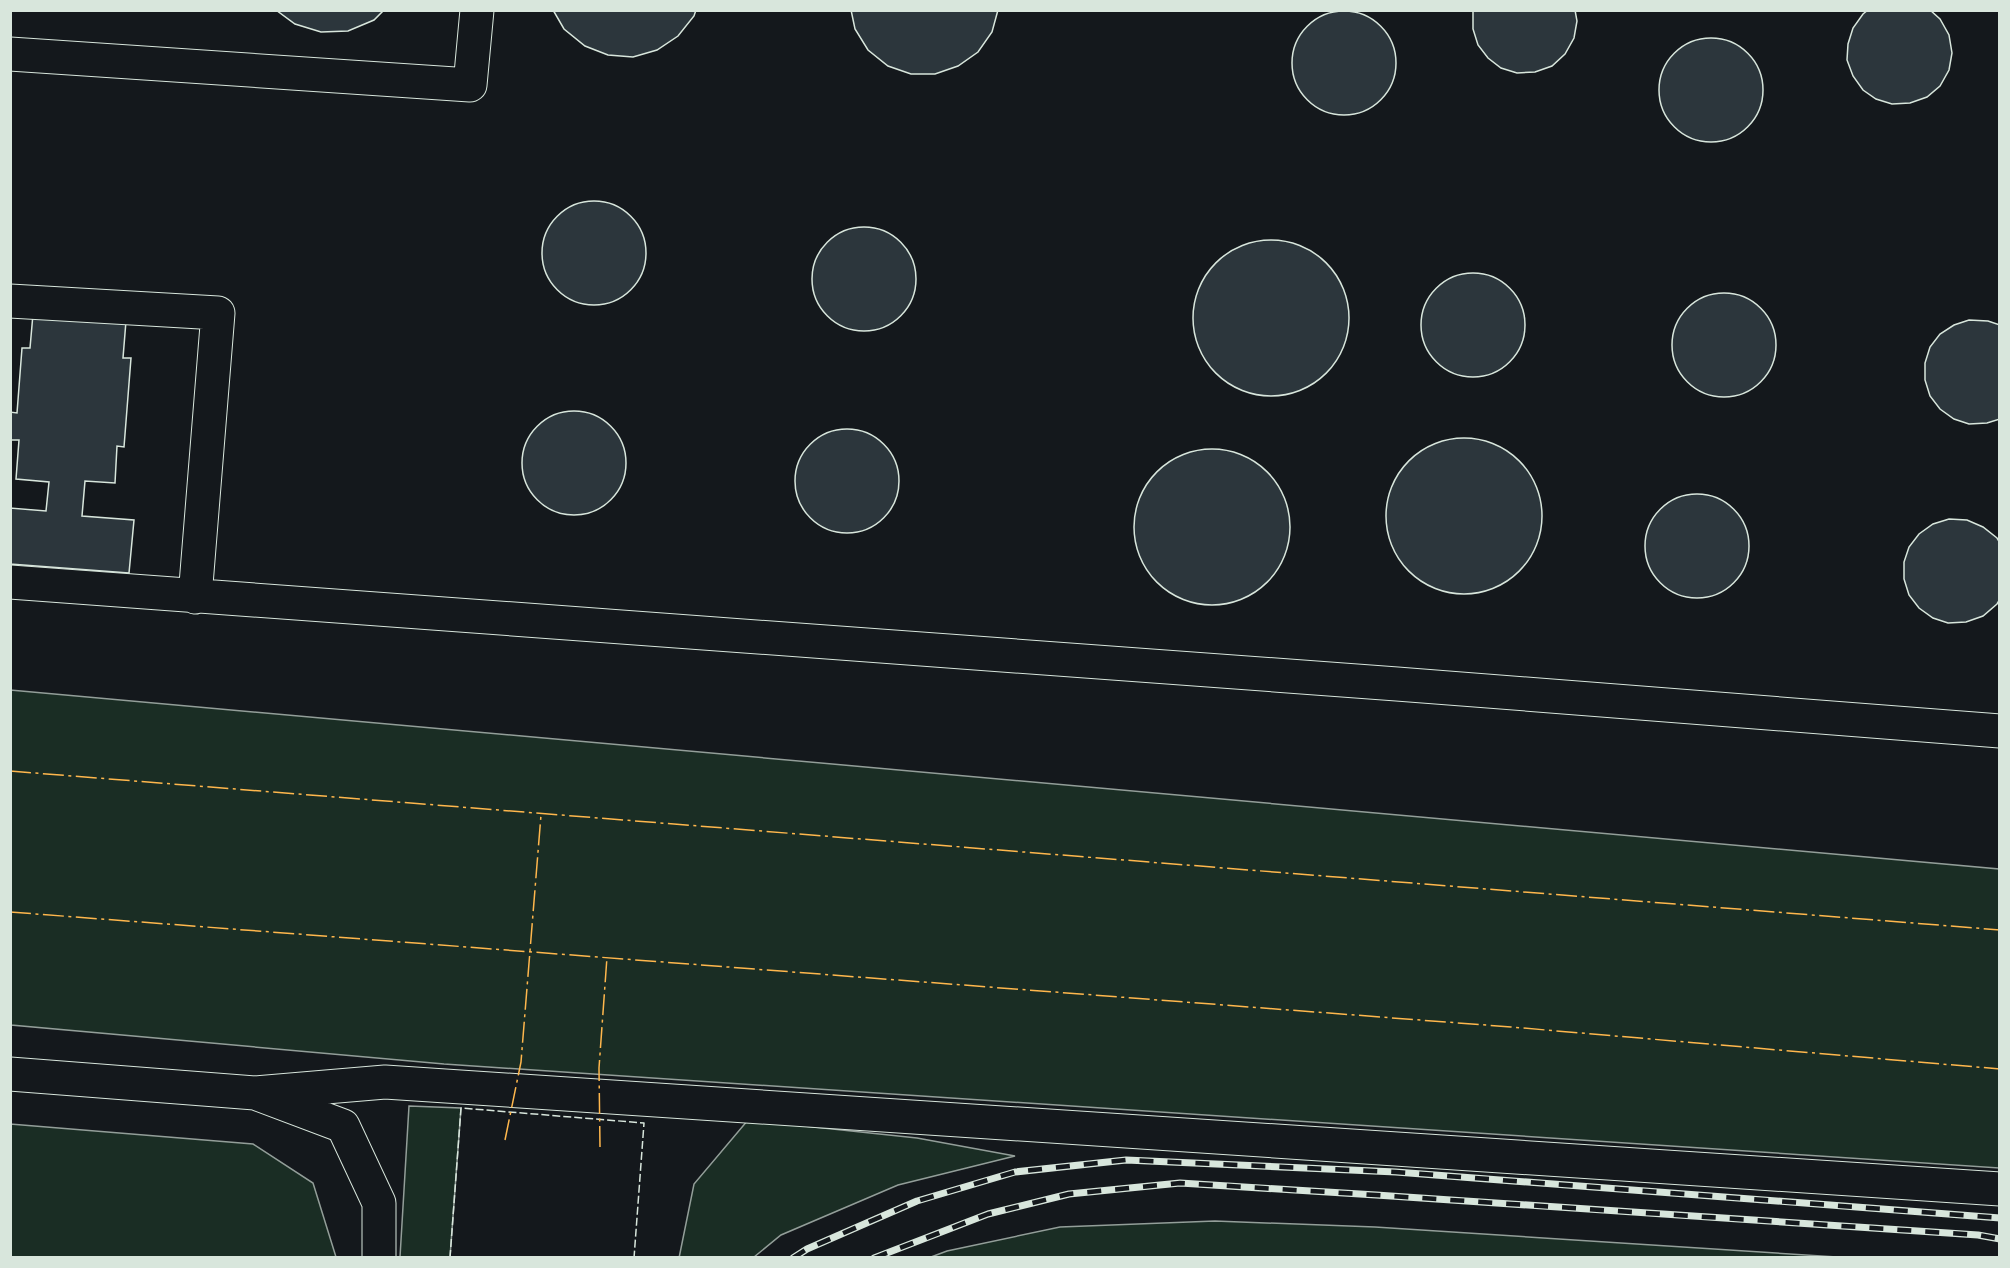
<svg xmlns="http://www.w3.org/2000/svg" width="2010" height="1268" font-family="'Space Grotesk',sans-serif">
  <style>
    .green { fill: #1a2d24; stroke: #939e99; stroke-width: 1.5 }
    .building { fill: #2c363c; stroke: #d8e6dc; stroke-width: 1.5 }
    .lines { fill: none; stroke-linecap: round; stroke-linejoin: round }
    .minor-casing { stroke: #d8e6dc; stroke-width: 35 }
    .minor { stroke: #14181c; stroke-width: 33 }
    .rail-casing { stroke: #d8e6dc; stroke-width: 7 }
    .rail { stroke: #14181c; stroke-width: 4.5; stroke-dasharray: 14; stroke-linecap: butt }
    .fence { stroke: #d8e6dc; stroke-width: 1.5; stroke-dasharray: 8 3; stroke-linecap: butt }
    .power { stroke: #ffb74d; stroke-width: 1.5; stroke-dasharray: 21 4.5 3 4.5; stroke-linecap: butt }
  </style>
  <rect width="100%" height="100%" fill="#14181c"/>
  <path class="green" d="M10 690 1999 869V1168L444 1064 11 1025Z
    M409 1106 461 1108 450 1257H400Z
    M748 1120 917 1138 1015 1156 898 1185 781 1235 754 1257 679 1258 694 1184Z
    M10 1124 253 1144 313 1183 336 1257H11Z
    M1215 1221 1375 1227 1837 1257H931L947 1251 1060 1227Z"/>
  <path class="building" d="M276 10H384L374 20 348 31 321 32 295 24Z
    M553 10H696L694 16 678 36 657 50 633 57 608 55 585 46 564 29Z
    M851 10H998L992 32 978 52 958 66 935 74H911L888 66 868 50 855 29Z
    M1473 10H1575L1577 21 1574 38 1565 54 1552 66 1535 72 1517 73 1501 68 1488 58 1478 45 1473 29Z
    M1868 10H1930L1940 19 1949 35 1952 53 1949 70 1940 86 1927 97 1910 103 1892 104 1876 99 1863 90 1853 76 1847 60 1848 44 1853 28 1863 14Z
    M1292 63a52 52 0 1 1 104 0a52 52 0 1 1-104 0Z
    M1659 90a52 52 0 1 1 104 0a52 52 0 1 1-104 0Z
    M542 253a52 52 0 1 1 104 0a52 52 0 1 1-104 0Z
    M812 279a52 52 0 1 1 104 0a52 52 0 1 1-104 0Z
    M1193 318a78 78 0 1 1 156 0a78 78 0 1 1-156 0Z
    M1421 325a52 52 0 1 1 104 0a52 52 0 1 1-104 0Z
    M1672 345a52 52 0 1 1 104 0a52 52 0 1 1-104 0Z
    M33 314 126 321 123 358H131L124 447 117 446 115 483 85 481 82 516 134 520 129 573 10 564V508L46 511 49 482 16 479 19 440H10V412L17 413 22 348H30Z
    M1969 320 1988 321 2000 325V419L1987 423 1969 424 1954 419 1940 409 1930 396 1925 380V363L1930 347 1940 334 1954 325Z
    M522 463a52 52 0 1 1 104 0a52 52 0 1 1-104 0Z
    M795 481a52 52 0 1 1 104 0a52 52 0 1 1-104 0Z
    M1386 516a78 78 0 1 1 156 0a78 78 0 1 1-156 0Z
    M1134 527a78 78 0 1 1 156 0a78 78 0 1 1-156 0Z
    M1645 546a52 52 0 1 1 104 0a52 52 0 1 1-104 0Z
    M1949 519 1967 520 1983 527 1997 538 2000 543V599L1997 604 1983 616 1966 622 1948 623 1933 618 1919 608 1909 595 1904 579V562L1909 547 1919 534 1933 524Z"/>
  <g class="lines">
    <g class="minor-casing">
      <path id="minor" d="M10 54 470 85 477 10
        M10 301 218 313 195 597
        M10 582 1397 684 2000 731
        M10 1074 255 1093 343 1126 379 1203V1258
        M255 1093 385 1082 2000 1189"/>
    </g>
    <use href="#minor" class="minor"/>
    <g class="rail-casing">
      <path id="rail" d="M793 1258 807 1249 917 1201 1015 1172 1126 1160 1396 1172 2000 1218
        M874 1258 988 1214 1069 1194 1180 1183 1376 1195 1978 1235 2000 1239"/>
    </g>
    <use href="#rail" class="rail"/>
    <path class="fence" d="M450 1258 461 1108 644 1123 634 1258"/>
    <path class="power" d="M10 771 2000 930
      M10 912 1511 1027 2000 1069
      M505 1140 521 1062 541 815
      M600 1147 599 1068 607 957"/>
  </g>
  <rect width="2010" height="1268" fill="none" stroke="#d8e6dc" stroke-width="24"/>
</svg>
